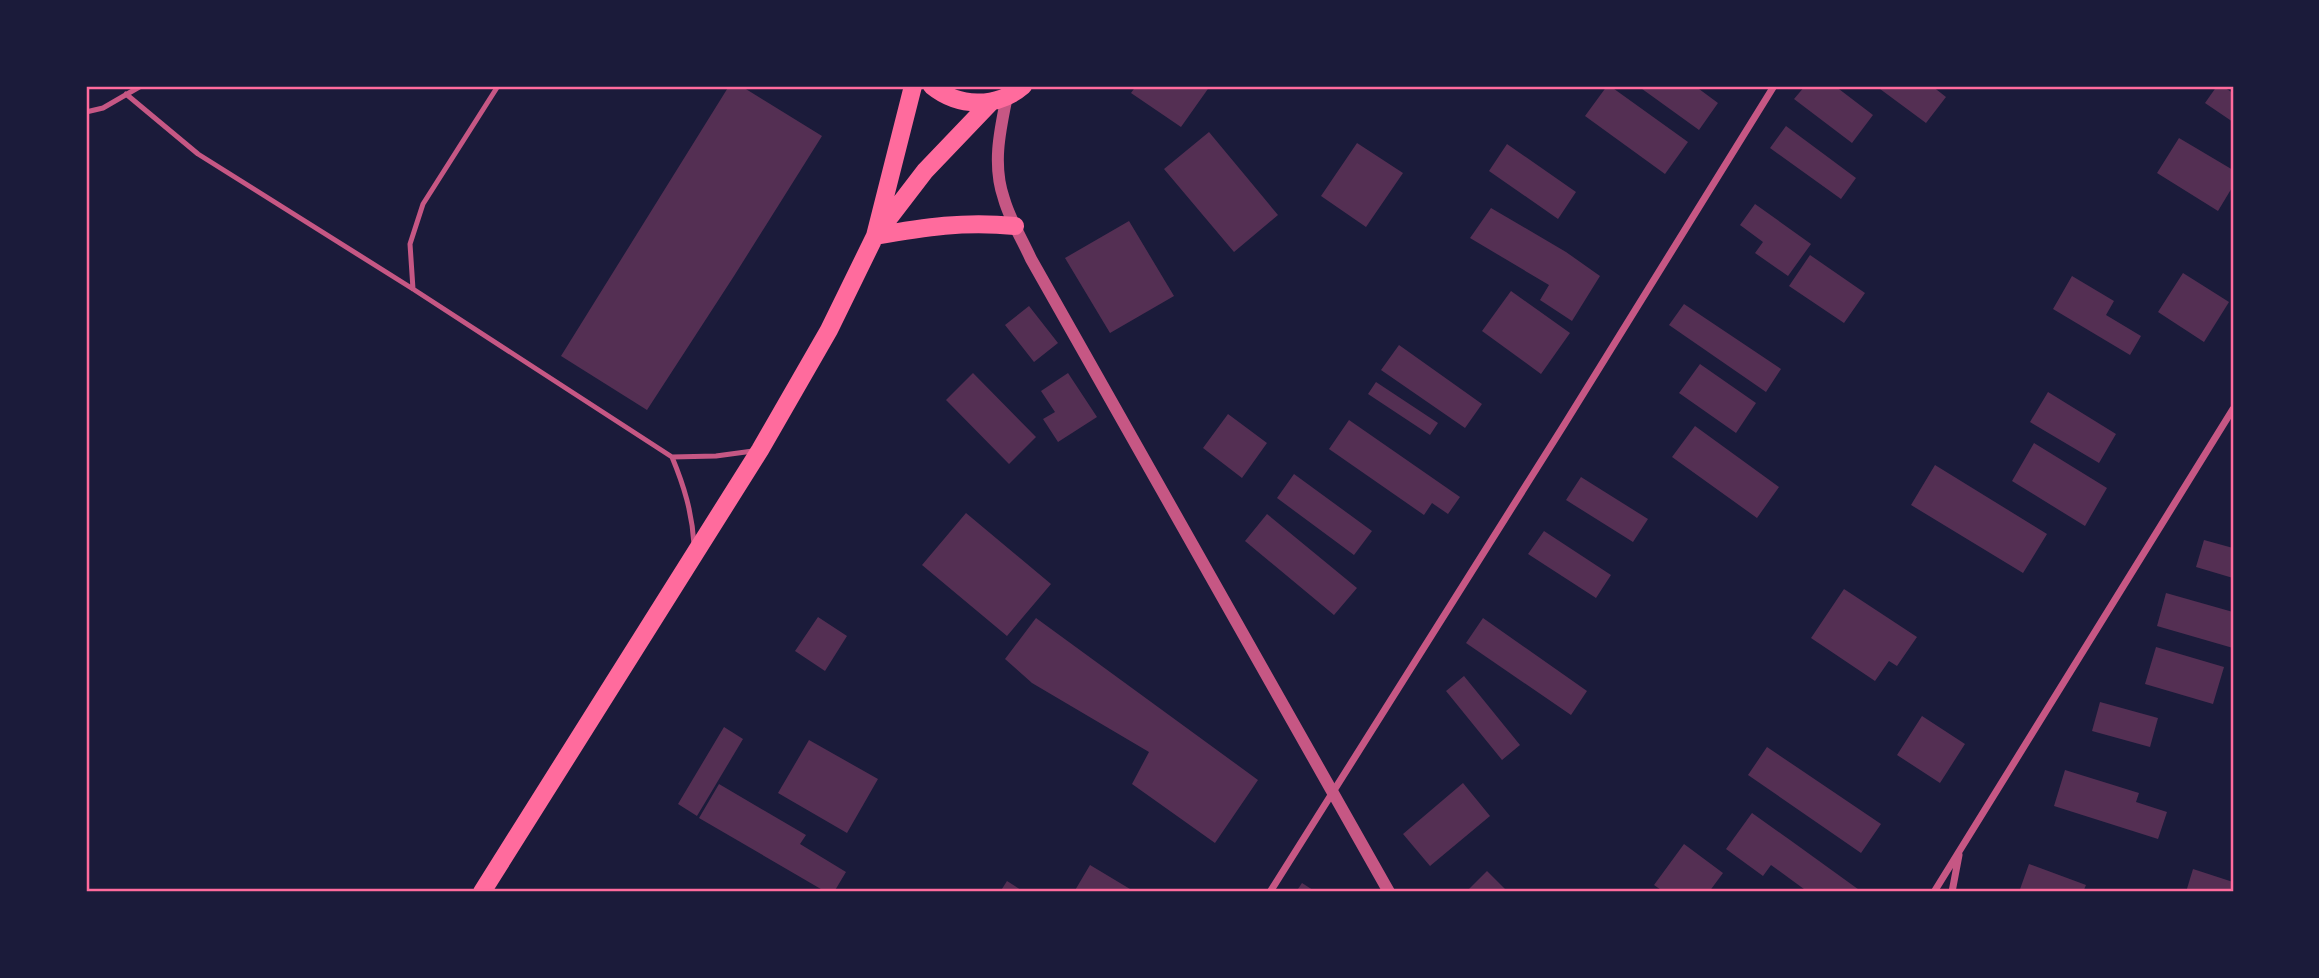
<svg xmlns="http://www.w3.org/2000/svg" width="2319" height="978" font-family="'Asap Condensed',sans-serif">
  <style>
    .building { fill: #542f53 }
    .lines { fill: none; stroke-linecap: round; stroke-linejoin: round }
    .service { stroke: #c65784; stroke-width: 5 }
    .minor { stroke: #c65784; stroke-width: 7 }
    .tertiary { stroke: #c65784; stroke-width: 12 }
    .primary { stroke: #ff6b9d; stroke-width: 18 }
    .neatline { fill: none; stroke: #ff6b9d; stroke-width: 2.5 }
  </style>
  <rect width="100%" height="100%" fill="#1b1b3a"/>
  <path class="building" d="M729 86H741L822 136 734 276 647 410 561 356Z
    M1136 86H1210L1181 127 1131 93Z
    M1607 86H1610L1688 142 1665 174 1585 116Z
    M1638 86H1695L1718 103 1699 130Z
    M1805 86H1835L1873 115 1852 143 1794 99Z
    M1876 86H1932L1946 97 1926 123Z
    M2217 86H2222L2233 93V122L2205 103Z
    M1786 126 1856 178 1841 199 1770 148Z
    M1209 132 1278 215 1234 252 1164 169Z
    M2179 138 2233 170V186L2218 211 2157 173Z
    M1357 143 1403 173 1366 227 1321 196Z
    M1507 144 1576 192 1558 219 1489 171Z
    M1755 204 1811 244 1788 276 1755 253 1763 242 1740 225Z
    M1491 208 1566 252 1600 276 1572 321 1540 300 1549 285 1470 238Z
    M1129 221 1174 296 1110 333 1065 258Z
    M1810 255 1865 293 1844 323 1789 286Z
    M2183 273 2229 302 2204 342 2158 312Z
    M2072 276 2114 301 2106 315 2141 336 2130 355 2053 309Z
    M1511 291 1570 333 1541 374 1482 331Z
    M1684 304 1781 369 1766 392 1669 325Z
    M1029 306 1058 343 1034 362 1005 325Z
    M1399 345 1482 404 1465 428 1381 370Z
    M1700 364 1756 403 1736 433 1679 393Z
    M973 373 1036 437 1009 464 946 400Z
    M1068 373 1097 417 1058 442 1043 419 1055 412 1041 391Z
    M1376 382 1438 423 1430 435 1368 394Z
    M2048 392 2116 434 2099 463 2030 422Z
    M1228 414 1267 443 1242 478 1203 448Z
    M1349 420 1460 497 1448 514 1432 503 1424 515 1329 449Z
    M1695 426 1779 487 1757 518 1672 457Z
    M2034 443 2107 488 2085 526 2012 481Z
    M1935 465 2047 534 2023 573 1911 505Z
    M1294 474 1372 531 1354 555 1277 498Z
    M1581 477 1648 519 1633 542 1566 500Z
    M966 513 1051 584 1007 636 922 565Z
    M1267 514 1357 588 1334 615 1245 541Z
    M1544 531 1611 575 1596 598 1528 554Z
    M2204 540 2233 548V578L2196 567Z
    M1844 589 1917 637 1897 666 1889 661 1875 681 1811 638Z
    M2166 593 2233 612V648L2157 626Z
    M818 617 847 636 825 671 795 651Z
    M1036 618 1258 780 1215 843 1132 784 1149 752 1032 683 1005 659Z
    M1483 618 1587 691 1571 715 1466 643Z
    M2156 647 2224 667 2213 704 2145 684Z
    M1464 676 1520 745 1502 760 1446 691Z
    M2100 702 2158 718 2150 747 2092 731Z
    M1922 716 1965 744 1940 783 1897 755Z
    M724 727 743 739 697 816 678 804Z
    M809 740 878 779 847 833 778 793Z
    M1767 747 1881 824 1861 853 1748 775Z
    M2065 770 2139 793 2136 802 2167 812 2158 839 2054 806Z
    M1463 783 1490 816 1430 866 1403 834Z
    M719 784 806 835 800 844 846 872 834 892H826L699 818Z
    M1752 813 1790 840 1862 892H1808L1771 865 1763 876 1726 849Z
    M1684 844 1723 873 1709 892H1664L1654 885Z
    M2029 864 2086 885 2083 892H2019Z
    M1090 865 1135 892H1074Z
    M2193 869 2233 882V892H2186Z
    M1487 871 1508 892H1466Z
    M1007 881 1024 892H1000Z
    M1302 883 1316 892H1296Z"/>
  <g class="lines">
    <path class="service" d="M126 94 198 154 413 289 672 457
      M86 112 103 108 141 86
      M413 289 410 244 423 204 498 86
      M694 544C692 512 684 486 672 457L716 456 753 451"/>
    <path class="minor" d="M1270 892 1564 425 1774 86
      M1934 892 2233 409
      M1952 892 1959 855"/>
    <path class="tertiary" d="M1007 96C1000 130 992 165 1004 199 1010 220 1022 239 1031 259L1389 892"/>
    <path class="primary" d="M932 86C958 107 996 109 1023 86
      M879 231 925 171 991 102
      M875 236C925 227 964 221 1015 226
      M482 892 760 450 829 330 875 236 913 86"/>
  </g>
  <rect width="2319" height="978" fill="none" stroke="#1b1b3a" stroke-width="175"/>
  <rect x="88" y="88" width="2144" height="802" class="neatline"/>
</svg>
